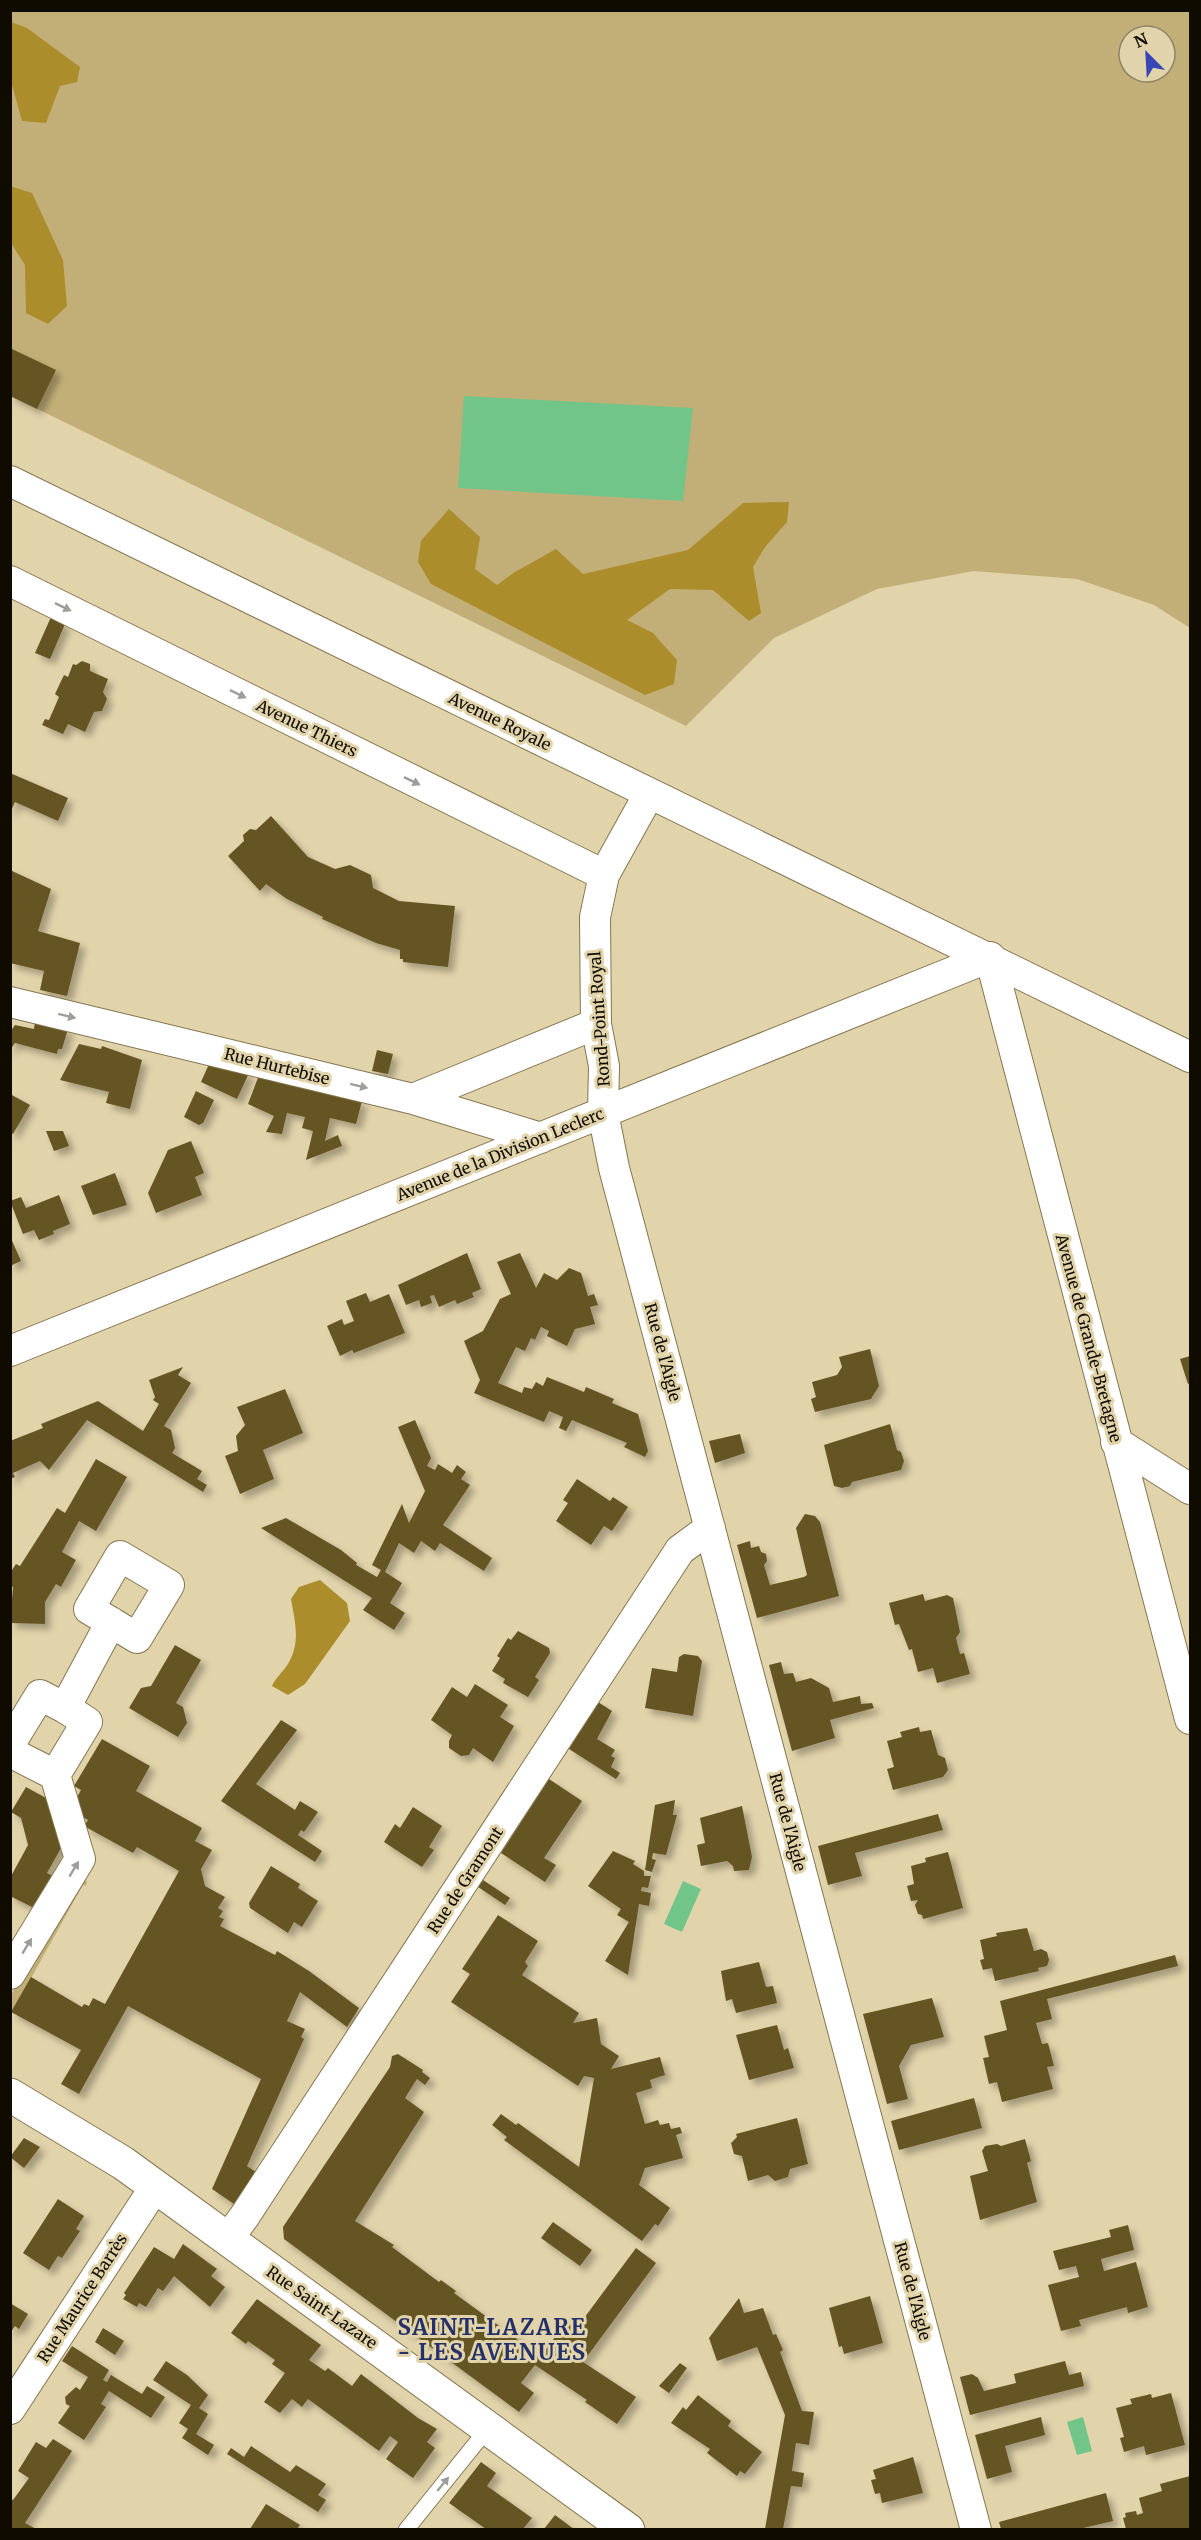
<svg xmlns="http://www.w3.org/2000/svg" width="1201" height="2540" font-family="Merriweather,serif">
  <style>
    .green { fill: #c2af78; fill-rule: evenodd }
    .forest { fill: #ab8d2b }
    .water { fill: #72c589 }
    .building { fill: #655523; filter: url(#shadow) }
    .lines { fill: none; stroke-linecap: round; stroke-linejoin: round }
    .lane-casing { stroke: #847751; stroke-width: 17 }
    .street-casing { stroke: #847751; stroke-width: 32 }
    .secondary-casing { stroke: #847751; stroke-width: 35 }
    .lane { stroke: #fff; stroke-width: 15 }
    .street { stroke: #fff; stroke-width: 30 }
    .secondary { stroke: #fff; stroke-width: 33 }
    .oneway { fill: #9f9d99 }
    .labels { text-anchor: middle; stroke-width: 6; stroke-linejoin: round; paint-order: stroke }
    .street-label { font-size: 16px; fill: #0f0b01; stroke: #e1d3aa }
    .district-label { font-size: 22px; font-weight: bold; letter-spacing: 1.5px; fill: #253069; stroke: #e1d3aa }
  </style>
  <defs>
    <filter id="shadow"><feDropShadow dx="5.5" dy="5.5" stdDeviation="3" flood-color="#0004"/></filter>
  </defs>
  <rect width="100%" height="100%" fill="#e1d3aa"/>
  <path class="green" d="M10 11H1190V628L1154 605 1077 579 974 571 877 589 774 638 686 726 11 396ZM1129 36H1165V72H1129Z
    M83 1880 87 1881 86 1886 83 1885 11 2014V1995L46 1934Z"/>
  <path class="forest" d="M11 22 27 28 80 67 77 82 60 86 46 123 22 121 11 81Z
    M10 186 32 193 63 260 67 306 48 324 26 313 25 265 11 243Z
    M789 502 787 522 765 547 753 567 761 613 749 621 713 590 670 589 627 620 653 633 677 660 674 684 645 695 431 584 418 562 421 541 449 509 480 537 475 569 497 585 515 572 556 549 583 574 688 550 743 503Z
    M320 1580 347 1603 350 1621 305 1684 288 1695 272 1686C276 1677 283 1672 288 1664 301 1642 295 1622 291 1599L299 1587Z"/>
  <path class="water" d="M464 396 693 408 683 501 458 488Z
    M683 1881 701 1889 682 1932 664 1924Z
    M1083 2417 1092 2451 1077 2455 1067 2422Z"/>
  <path class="building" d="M12 349 56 370 37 409 10 396Z
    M51 617 65 624 50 659 35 653Z
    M82 661 90 664V671L108 679 103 692 107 699 102 711 94 712 85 732 68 724 63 734 42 725 45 719 49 720 59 697 55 694 64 675 68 677 73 664 76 665Z
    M10 773 68 798 58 821 15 802 10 813Z
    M271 816 308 857 335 869 350 865 371 875 373 888 399 901 455 906 448 967 403 962V959H400V950L376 943 322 919 323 917 287 899 266 884 260 891 228 856 244 841 243 835 250 829 256 830Z
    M10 870 51 889 38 931 80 943 67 996 40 990 44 971 10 963Z
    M35 1021 68 1029 62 1049H58L57 1054 15 1043 10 1050V1032L15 1025 34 1029Z
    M79 1044 101 1049 102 1046 142 1060 130 1109 106 1103 109 1092 60 1080Z
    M377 1050 393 1054 388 1074 372 1071Z
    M209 1064 249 1073 237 1099 201 1082Z
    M259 1075 362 1101 356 1124 330 1118 325 1141 338 1135 342 1146 306 1160 313 1131 302 1128 305 1117 287 1113 282 1134 266 1132 274 1116 248 1104Z
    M196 1091 214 1100 203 1123 199 1125 184 1117Z
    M10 1094 30 1105 13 1134 10 1132Z
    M46 1131H63L69 1146 54 1151Z
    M191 1141 204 1173 195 1177 202 1195 156 1213 148 1193 168 1150Z
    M115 1173 127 1205 93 1215 81 1186Z
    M59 1195 70 1224 53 1231 54 1234 39 1240 34 1230 23 1234 10 1201 21 1197 26 1208Z
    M10 1236 21 1261 10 1266Z
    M467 1253 481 1289 472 1293 474 1297 457 1304 455 1300 439 1307 434 1295 430 1296 432 1303 421 1307 419 1300 406 1305 398 1285Z
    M520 1253 536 1288 544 1273 557 1280 569 1268 581 1273 588 1296 594 1294 598 1305 590 1307 595 1324 575 1329 567 1346 547 1336 549 1331 541 1327 535 1340 531 1338 525 1351 516 1347 498 1383 522 1393 524 1387 532 1389 536 1382 543 1386 547 1377 584 1392 586 1387 614 1399 612 1403 638 1414 648 1451 645 1457 624 1447 627 1443 572 1420 566 1431 559 1428 563 1417 549 1411 544 1422 474 1393 480 1380 464 1341 483 1331 500 1299 511 1294 497 1262Z
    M366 1293 370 1302 389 1294 405 1333 354 1353 352 1350 340 1356 327 1326 342 1319 344 1325 354 1321 346 1301Z
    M870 1349 879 1386 871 1399 815 1412 811 1399 816 1397 812 1382 837 1375 842 1367 839 1357Z
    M1190 1356V1383L1188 1384 1180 1359Z
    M183 1367 178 1375 191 1383 164 1426 171 1430 175 1448 172 1453 202 1471 197 1479 207 1485 203 1492 87 1420 49 1470 40 1461 13 1473 15 1477 10 1479V1441L43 1428 41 1424 98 1401 143 1431 159 1404 153 1400 155 1397 149 1380Z
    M285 1389 303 1433 263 1450 274 1479 240 1494 225 1456 238 1451 236 1436 245 1425 237 1407Z
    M415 1420 431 1458 427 1466 435 1470 438 1464 452 1473 457 1465 466 1472 461 1479 470 1485 443 1525 492 1558 484 1571 440 1543 435 1551 421 1541 414 1553 399 1543 385 1572 402 1583 390 1603 405 1613 394 1630 363 1610 372 1598 261 1528 286 1518 341 1550 357 1563 356 1565 377 1577 381 1570 372 1565 402 1504 409 1523 425 1491 398 1427Z
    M890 1424 897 1450 901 1452 904 1461 901 1470 852 1482 850 1486 842 1488 834 1486 824 1445Z
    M740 1434 745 1453 715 1463 709 1441Z
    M96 1459 127 1477 96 1531 79 1521 62 1552 76 1560 61 1587 56 1584 45 1602V1624L10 1623 13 1587 10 1586V1573L16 1564 20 1566 57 1508 65 1513Z
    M577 1479 610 1501 613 1497 628 1507 612 1531 604 1526 591 1545 556 1521 568 1503 563 1500Z
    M805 1514 815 1516 820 1522 839 1596 757 1618 737 1545 750 1541 751 1548 759 1546 761 1552 766 1554 767 1561 764 1565 770 1585 804 1577 807 1575 796 1528Z
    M923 1594 925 1601 947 1595 953 1598 960 1632 956 1638 960 1654 964 1653 970 1674 937 1683 933 1668 918 1672 912 1649 909 1650 899 1624 895 1625 889 1603Z
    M518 1631 549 1648 550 1653 535 1677 539 1680 528 1697 503 1683 505 1679 492 1671 500 1658 497 1656 508 1638 511 1640Z
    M175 1645 201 1660 176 1703 183 1707 187 1723 178 1737 129 1708 141 1688 151 1686Z
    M684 1654 698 1656 702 1661 693 1716 645 1708 652 1668 677 1672 679 1657Z
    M781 1662 784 1674 793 1673 796 1682 811 1678 829 1688 833 1702 860 1696 861 1704 872 1703 874 1708 830 1720 835 1738 792 1751 769 1665Z
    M475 1684 508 1705 500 1717 514 1726 493 1762 473 1748 469 1755 461 1756 449 1748V1741L452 1735 431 1720 452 1687 467 1697Z
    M598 1702 612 1711 597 1739 615 1750 611 1756 615 1758 611 1767 620 1773 616 1779 569 1749Z
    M281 1720 297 1730 256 1784 295 1810 300 1801 318 1812 304 1832 301 1830 298 1835 322 1851 315 1862 221 1801Z
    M919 1727 920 1732 931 1730 938 1755 945 1758 948 1770 943 1777 893 1790 887 1769 894 1767 887 1741 902 1737 900 1732Z
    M102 1739 150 1766 136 1791 202 1828 195 1841 212 1850 201 1869 205 1886 225 1897 218 1908 223 1911 219 1917 224 1919 220 1926 275 1955 277 1951 309 1971 359 2008 347 2027 300 1992 287 2021 305 2029 301 2037 304 2039 247 2166 256 2172 234 2204 212 2189 261 2079 128 2006 79 2094 61 2084 81 2050 11 2012 31 1977 82 2007 84 2004 89 2006 93 1998 105 2004 179 1871 137 1847 133 1853 84 1826 88 1820 81 1816 76 1799 81 1790 74 1786Z
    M549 1779 582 1801 544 1858 556 1865 545 1882 501 1853Z
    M26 1787 46 1798 61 1848 47 1873 53 1876 34 1908 10 1896V1878L28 1845 21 1818 11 1812Z
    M675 1800 673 1815H677L666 1855 653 1853 652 1859 656 1860 652 1872 645 1870 655 1805Z
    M742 1806 752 1857 749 1870 734 1871 733 1866 727 1861 701 1866 697 1845 705 1843 700 1818Z
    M413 1807 442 1826 429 1847 434 1850 422 1867 384 1842 395 1824 400 1828Z
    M938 1814 943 1830 855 1853 862 1876 828 1885 818 1846Z
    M613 1851 635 1861 633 1864 644 1871V1876H651L648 1888 642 1887 641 1891 651 1893 649 1906 639 1904 628 1975 605 1961 629 1922 617 1915 621 1909 588 1886Z
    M948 1852 963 1908 923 1919 922 1915 918 1914 915 1905 918 1900 911 1901 907 1886 914 1884 911 1866 926 1862 925 1858Z
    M271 1866 300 1884 298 1888 318 1901 302 1927 294 1922 288 1933 250 1908 249 1903Z
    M483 1880 510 1898 505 1905 478 1887Z
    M498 1915 538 1941 525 1962 528 1966 522 1975 579 2013 573 2023 597 2018 601 2044 619 2056 611 2069 660 2057 665 2075 650 2080 652 2088 636 2093 645 2124 658 2120 660 2125 669 2123 671 2129 680 2127 682 2133 676 2135 683 2158 645 2168 639 2185 670 2208 658 2226 655 2224 642 2241 504 2140 507 2137 492 2125 501 2114 516 2125 518 2123 579 2167 594 2078 584 2076 578 2086 451 2002 470 1974 462 1969Z
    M1027 1928 1034 1951 1041 1949 1047 1952 1049 1960 1047 1966 1038 1968 1039 1971 995 1981 992 1968 983 1970 980 1960 984 1959 980 1940 997 1936 996 1933Z
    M1175 1955 1178 1966 1047 1999 1052 2019 1036 2023 1042 2044 1048 2043 1054 2066 1047 2067 1053 2089 1002 2102 997 2082 989 2084 983 2058 989 2057 984 2036 1007 2030 1000 2001Z
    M759 1962 766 1987 773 1986 777 2003 736 2013 732 1999 726 2001 721 1971Z
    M932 1998 944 2037 911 2045 899 2066 908 2099 887 2104 863 2014Z
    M777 2025 784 2050 788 2048 794 2068 749 2080 736 2035Z
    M398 2054 423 2070 422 2072 430 2078 425 2085 417 2079 405 2098 424 2112 355 2221 394 2245 392 2247 439 2282 441 2280 456 2291 454 2293 502 2328 504 2326 518 2337 516 2339 541 2356 566 2322 576 2329 636 2248 656 2263 583 2362 636 2397 617 2424 585 2402 587 2400 535 2365 521 2383 534 2393 519 2412 284 2239 283 2227 390 2067 392 2056Z
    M974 2098 982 2128 899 2150 891 2121Z
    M797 2118 808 2164 790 2169 788 2177 775 2181 768 2175 748 2181 742 2156 734 2154 731 2143 737 2137 736 2134Z
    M24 2138 40 2147 24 2168 10 2157Z
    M1025 2139 1031 2161 1027 2163 1037 2202 980 2220 970 2176 988 2171 982 2151 985 2146 997 2144 1001 2146Z
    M58 2199 84 2216 76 2229 80 2231 62 2258 58 2256 49 2270 23 2253Z
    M553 2222 592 2250 580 2266 541 2238Z
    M1128 2225 1134 2250 1101 2259 1104 2271 1136 2262 1148 2307 1128 2313 1127 2307 1079 2320 1081 2326 1061 2331 1048 2285 1079 2277 1076 2266 1059 2270 1053 2251 1111 2237 1109 2230Z
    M183 2244 217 2269 211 2276 225 2287 210 2307 174 2276 163 2291 158 2288 146 2307 139 2303 137 2307 123 2299 126 2295 124 2293 154 2247 174 2259Z
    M870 2296 883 2343 844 2354 842 2346 839 2347 829 2308Z
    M739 2298 744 2313 763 2308 773 2335 776 2334 783 2350 780 2352 802 2411 814 2412 809 2445 796 2443 792 2471 804 2473 802 2487 791 2486 783 2529H765L785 2415 757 2347 717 2361 709 2338Z
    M257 2299 321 2345 309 2360 325 2371 328 2368 352 2386 361 2374 418 2418 437 2429 427 2442 435 2448 413 2478 386 2459 398 2442 390 2436 379 2451 308 2399 302 2407 292 2399 280 2413 264 2402 285 2373 272 2364 275 2360 248 2341 246 2344 231 2333Z
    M10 2303 28 2314 19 2329 15 2326 10 2333Z
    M103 2328 124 2341 115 2355 95 2342Z
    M72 2346 109 2370 103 2380 107 2382 111 2375 142 2394 147 2386 165 2397 151 2418 109 2391 101 2404 106 2407 84 2440 58 2423 70 2406 66 2404 65 2397 76 2387 80 2390 88 2377 62 2361Z
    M166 2361 187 2375 208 2395 199 2408 208 2414 196 2434 214 2445 208 2455 182 2438 188 2429 179 2423 191 2405 153 2380Z
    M1065 2361 1069 2375 1081 2372 1084 2386 970 2415 960 2377 972 2374 978 2378 984 2391 1016 2383 1014 2374Z
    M680 2363 687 2368 669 2393 659 2386Z
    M1171 2393 1185 2445 1146 2455 1144 2446 1124 2452 1120 2438 1124 2437 1116 2408 1132 2404 1130 2399 1151 2394 1152 2398Z
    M698 2395 731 2421 728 2426 762 2452 745 2474 740 2471 737 2476 707 2453 710 2449 671 2423 683 2407 686 2410Z
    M1041 2417 1045 2435 1005 2446 1012 2472 987 2479 975 2435Z
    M53 2439 72 2451 25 2523 36 2529H10V2498L13 2500 29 2478 18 2471 36 2442 46 2448Z
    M251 2446 290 2472 296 2465 326 2484 318 2495 326 2500 318 2512 227 2454 231 2448 244 2457Z
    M913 2457 923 2493 882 2503 880 2493 875 2494 871 2480 876 2479 873 2470Z
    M481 2462 496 2473 487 2486 532 2518 523 2529H486L449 2503Z
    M1190 2476V2529H1126L1123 2518 1126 2517 1125 2513 1136 2511 1137 2515 1143 2513 1139 2498 1162 2491 1160 2484Z
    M1106 2493 1113 2521 1079 2529H1001L999 2522Z
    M266 2504 300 2525 297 2529H250Z
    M555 2515 571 2527 574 2529H544Z"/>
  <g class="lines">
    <g class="lane-casing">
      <path id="lane" d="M406 2530 489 2427"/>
    </g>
    <g class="street-casing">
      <path id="street" d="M10 481 1190 1057
        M10 581 604 875
        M649 794 604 875 595 917 596 1024 604 1066 603 1113 614 1168 976 2530
        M990 957 1190 1719
        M10 1002 413 1099 541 1138
        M413 1099 596 1024
        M10 1351 990 957
        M1116 1442 1190 1489
        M120 1556 169 1585 137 1638 89 1609Z
        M10 1744 40 1695 65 1708 111 1622
        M10 1752 55 1775 80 1859 10 1974
        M55 1775 87 1722 65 1708
        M227 2240 244 2217 680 1550 710 1528
        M10 2409 155 2187"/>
    </g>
    <g class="secondary-casing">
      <path id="secondary" d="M10 2095 123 2163 628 2530"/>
    </g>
    <use href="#lane" class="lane"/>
    <use href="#street" class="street"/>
    <use href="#secondary" class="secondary"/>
  </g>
  <defs><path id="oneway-solid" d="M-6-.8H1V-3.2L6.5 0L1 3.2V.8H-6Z" transform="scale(1.5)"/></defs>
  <g class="oneway">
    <use href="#oneway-solid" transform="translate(63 607) rotate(26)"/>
    <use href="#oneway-solid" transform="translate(238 694) rotate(26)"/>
    <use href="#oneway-solid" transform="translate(412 781) rotate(26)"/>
    <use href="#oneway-solid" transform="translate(67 1016) rotate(14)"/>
    <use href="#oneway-solid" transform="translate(359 1086) rotate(14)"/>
    <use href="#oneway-solid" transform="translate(74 1869) rotate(-59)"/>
    <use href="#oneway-solid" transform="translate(27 1946) rotate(-59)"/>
    <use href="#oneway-solid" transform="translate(443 2484) rotate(-51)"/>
  </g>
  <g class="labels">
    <g class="street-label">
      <text transform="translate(500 721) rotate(26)" y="6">Avenue Royale</text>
      <text transform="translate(307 728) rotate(26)" y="6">Avenue Thiers</text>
      <text transform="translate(599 1019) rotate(-94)" y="6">Rond-Point Royal</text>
      <text transform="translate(277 1066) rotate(14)" y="6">Rue Hurtebise</text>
      <text transform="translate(500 1154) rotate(-22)" y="6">Avenue de la Division Leclerc</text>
      <text transform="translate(1089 1338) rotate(75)" y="6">Avenue de Grande-Bretagne</text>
      <text transform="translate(663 1352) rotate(75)" y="6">Rue de l'Aigle</text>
      <text transform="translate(788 1822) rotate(75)" y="6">Rue de l'Aigle</text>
      <text transform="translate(465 1880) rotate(-57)" y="6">Rue de Gramont</text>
      <text transform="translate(913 2291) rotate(75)" y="6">Rue de l'Aigle</text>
      <text transform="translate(82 2298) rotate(-57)" y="6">Rue Maurice Barrès</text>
      <text transform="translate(322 2307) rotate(35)" y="6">Rue Saint-Lazare</text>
    </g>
    <g class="district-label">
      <text x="492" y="2335">SAINT-LAZARE<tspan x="492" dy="25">- LES AVENUES</tspan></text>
    </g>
  </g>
  <rect width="1201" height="2540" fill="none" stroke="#0f0b01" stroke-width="24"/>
  <g transform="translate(1147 54) rotate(336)"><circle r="28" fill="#e1d3aa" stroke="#8d8366" stroke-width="1.5"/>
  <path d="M0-4.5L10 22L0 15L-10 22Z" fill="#3745b7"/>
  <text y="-9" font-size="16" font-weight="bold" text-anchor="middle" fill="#0f0b01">N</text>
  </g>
</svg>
